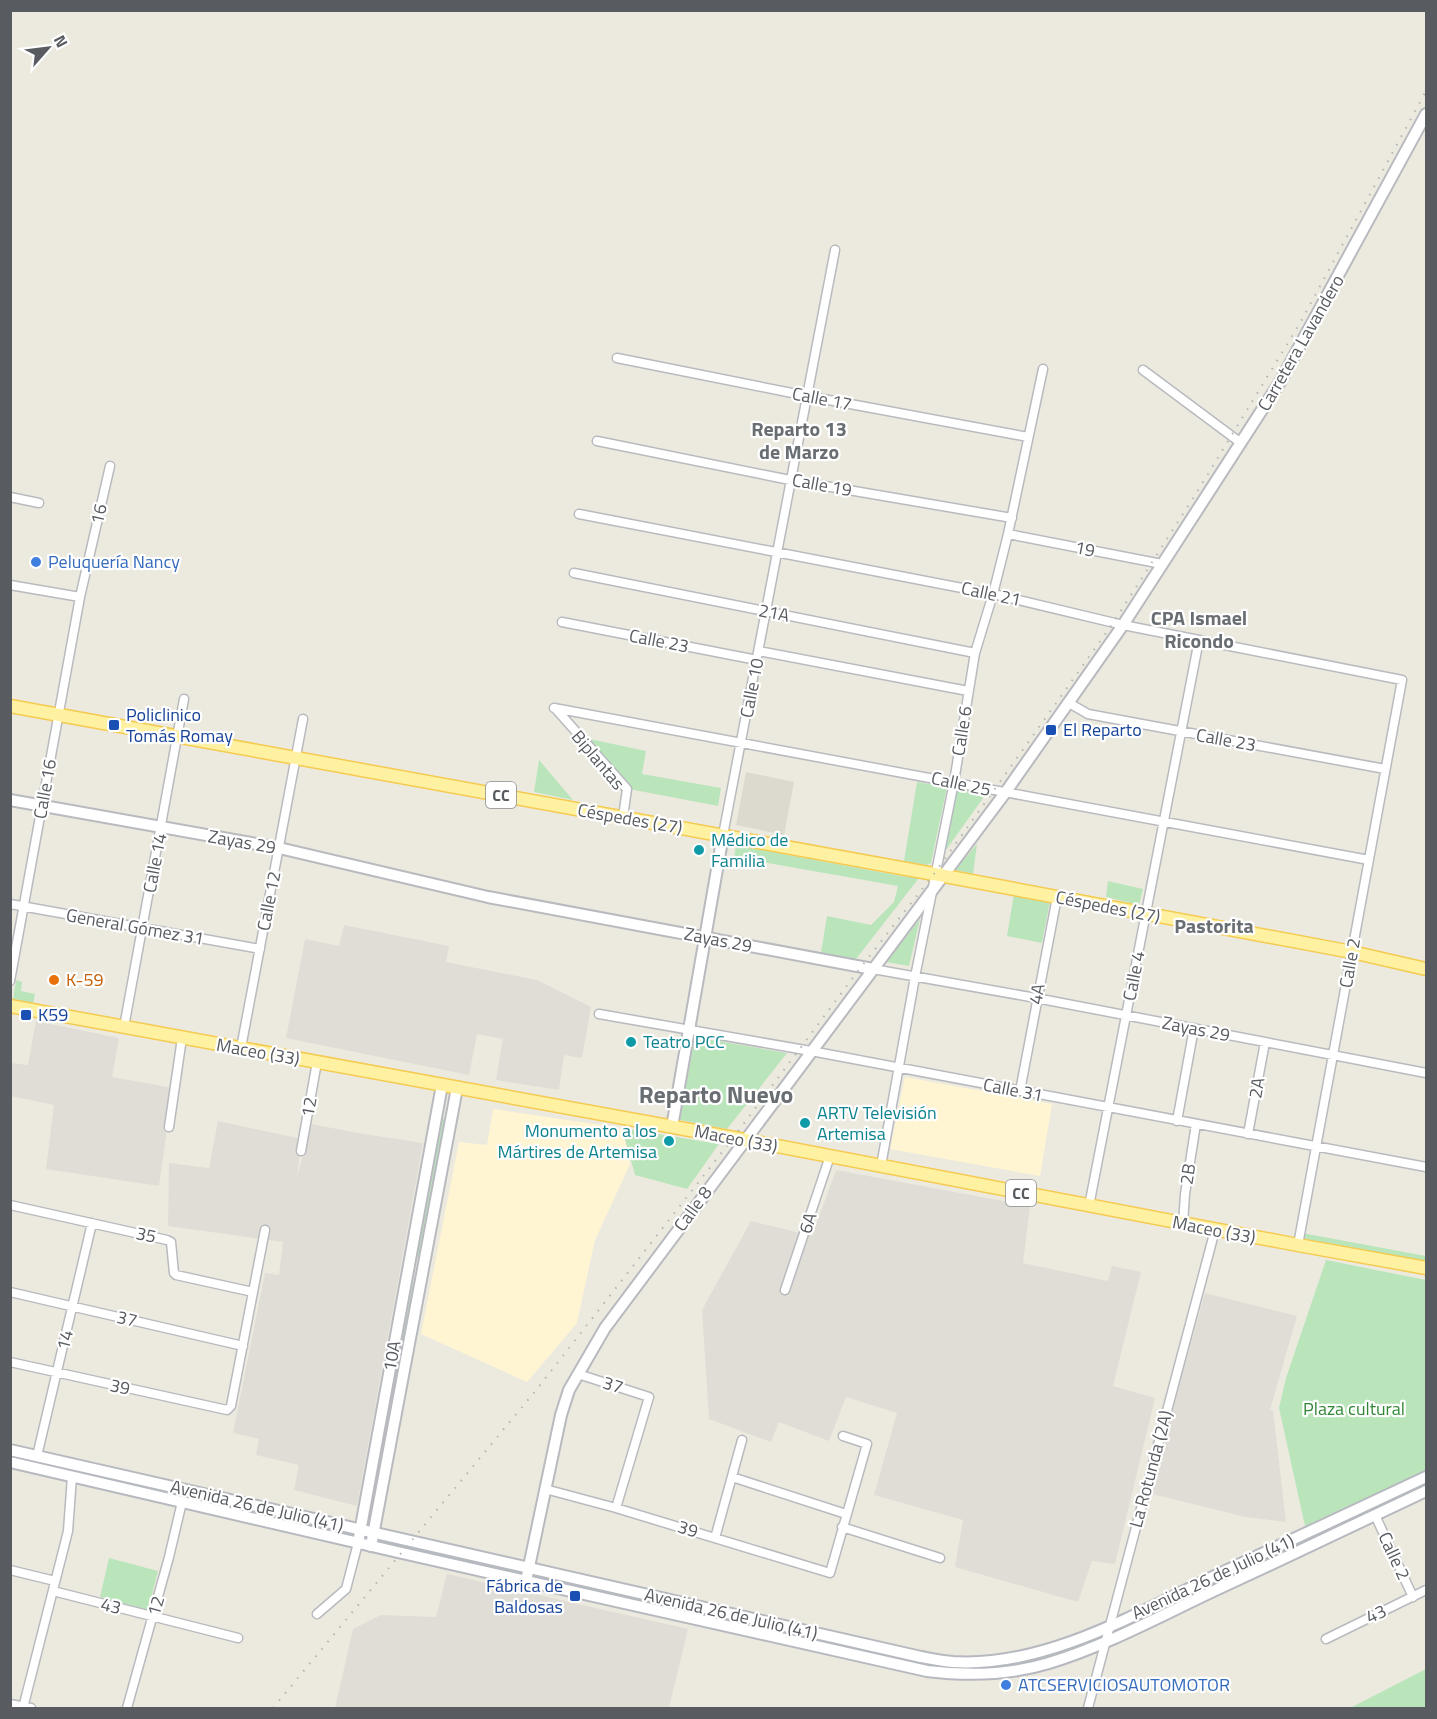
<svg xmlns="http://www.w3.org/2000/svg" width="1437" height="1719" font-family="'Titillium Web',sans-serif">
  <style>
    .commercial { fill: #fff5d2 }
    .industrial { fill: #e0ddd7 }
    .education { fill: #dcd9ce }
    .green { fill: #bae5bb }
    .lines { fill: none; stroke-linecap: round; stroke-linejoin: round }
    .minor-casing { stroke: #b8babf; stroke-width: 11 }
    .tertiary-casing { stroke: #b8babf; stroke-width: 14 }
    .secondary-casing { stroke: #b6b9bf; stroke-width: 14 }
    .primary-casing { stroke: #f5ca50; stroke-width: 15 }
    .minor { stroke: #fff; stroke-width: 8 }
    .tertiary { stroke: #fff; stroke-width: 10 }
    .secondary { stroke: #fff; stroke-width: 10 }
    .primary { stroke: #fff1a2; stroke-width: 12 }
    .rail { stroke: #b3b4b4; stroke-width: 2; stroke-dasharray: 1.5 8; stroke-linecap: butt }
    .shop-dot { fill: #3f7fe0; stroke: #fff; stroke-width: 2 }
    .transit-dot { fill: #1a4fb4; stroke: #fff; stroke-width: 2 }
    .culture-dot { fill: #0f9aa8; stroke: #fff; stroke-width: 2 }
    .food-dot { fill: #e8710a; stroke: #fff; stroke-width: 2 }
    .labels { text-anchor: middle; stroke-width: 4.5; stroke-linejoin: round; paint-order: stroke }
    .shield { fill: #fff; stroke: #8a8d90; stroke-width: 1.5 }
    .shield-label { font-size: 16px; font-weight: bold; fill: #585c61 }
    .street-label { font-size: 18px; fill: #585c61; stroke: #fff }
    .shop-label { font-size: 18px; fill: #366cbe; stroke: #fff; text-anchor: start }
    .transit-label { font-size: 18px; fill: #164399; stroke: #fff; text-anchor: start }
    .culture-label { font-size: 18px; fill: #0d838f; stroke: #fff; text-anchor: start }
    .food-label { font-size: 18px; fill: #c56008; stroke: #fff; text-anchor: start }
    .park-label { font-size: 18px; fill: #328737; stroke: #fff }
    .neighbourhood-label { font-size: 20px; font-weight: bold; fill: #696e73; stroke: #fff }
    .district-label { font-size: 24px; font-weight: bold; fill: #696e73; stroke: #fff }
  </style>
  <rect width="100%" height="100%" fill="#eceadf"/>
  <path class="commercial" d="M905 1077 1052 1104 1040 1176 890 1149Z
    M493 1109 622 1128 630 1164 595 1240 577 1323 527 1382 421 1334 459 1142 487 1145Z"/>
  <path class="industrial" d="M344 925 449 946 446 962 537 980 591 1007 582 1058 564 1055 559 1090 496 1080 503 1039 477 1034 469 1075 286 1038 305 939 339 946Z
    M36 1021 119 1038 112 1077 173 1088 159 1186 46 1169 54 1105 11 1096V1063L28 1065Z
    M218 1121 302 1139 297 1177 311 1124 364 1134 423 1143 357 1506 294 1490 299 1465 256 1455 259 1439 233 1433 265 1273 279 1275 283 1242 168 1226 169 1163 209 1168Z
    M836 1170 1030 1206 1023 1263 1108 1281 1112 1266 1141 1272 1113 1386 1155 1398 1115 1564 1092 1561 1078 1602 955 1567 963 1520 874 1495 897 1413 846 1397 829 1441 779 1422 771 1442 709 1419 702 1310 751 1221 812 1236Z
    M1205 1293 1297 1316 1270 1410 1273 1411 1286 1522 1246 1517 1152 1494 1179 1385Z
    M447 1574 688 1629 669 1708H335L353 1629 381 1615 436 1617Z"/>
  <path class="education" d="M746 772 794 782 784 835 736 825Z"/>
  <path class="green" d="M585 738 646 751 642 774 721 788 718 806 629 789Z
    M539 760 573 800 534 792Z
    M917 782 947 787 931 863 927 865 904 861Z
    M956 789 986 794 941 857Z
    M977 844 973 874 955 870Z
    M736 845 901 876 919 878 856 959 821 953 827 916 871 925 894 902 898 886 734 857Z
    M1108 881 1143 889 1139 905 1106 897Z
    M1014 894 1050 901 1042 943 1007 936Z
    M920 919 909 966 886 962Z
    M16 980 22 982 21 991 35 994 33 1005 13 1000Z
    M695 1037 787 1053 727 1129 680 1120Z
    M443 1118 445 1122 421 1257 417 1256 440 1121Z
    M622 1128 719 1144 687 1189 635 1175Z
    M1302 1233 1426 1256V1263L1301 1240Z
    M1326 1260 1426 1280V1470L1305 1526 1279 1408 1286 1378Z
    M416 1281 377 1486 374 1485 413 1282Z
    M11 1455 332 1529 331 1530 11 1457Z
    M1426 1483V1486L1133 1623 1132 1621Z
    M109 1558 158 1571 148 1610 100 1597Z
    M553 1580 908 1659 1013 1663 1053 1653 1083 1642 1084 1644C1024 1666 975 1674 912 1662Z
    M1426 1669V1708H1350Z"/>
  <g class="lines">
    <g class="minor-casing">
      <path id="minor" d="M617 358 807 396 1028 437
        M1143 370 1241 443
        M597 441 790 480 1012 518
        M10 497 39 503
        M579 514 993 594 1123 625 1402 680 1298 1245
        M1008 534 1162 564
        M574 573 975 653
        M10 585 80 597
        M562 622 757 660
        M759 651 968 691
        M1069 703 1088 714 1385 769
        M554 708 1369 860
        M555 708 627 789 623 817
        M723 835 835 250
        M10 904 260 949
        M873 969 1036 998 1426 1073
        M10 981 80 597 110 466
        M599 1014 811 1051 1426 1167
        M124 1027 184 699
        M241 1048 303 719
        M1020 1091 1057 897
        M1177 1121 1194 1028
        M169 1127 182 1038
        M1248 1134 1265 1042
        M301 1151 317 1062
        M881 1166 915 977 954 782 975 653 993 594 1008 534 1043 369
        M10 1205 167 1240 171 1242 174 1273 176 1275 253 1292
        M1089 1206 1199 640
        M1183 1224 1185 1194 1196 1124
        M785 1290 830 1156
        M10 1292 243 1346
        M10 1362 227 1410 231 1406 265 1230
        M578 1374 649 1397 616 1508
        M37 1456 92 1223
        M732 1477 846 1514
        M545 1489 616 1508 830 1573 867 1444 843 1436
        M1375 1515 1413 1597
        M842 1527 940 1558
        M715 1538 742 1440
        M10 1570 55 1581
        M53 1591 238 1638
        M317 1614 346 1589 358 1543
        M1326 1639 1426 1590
        M10 1704 31 1708
        M23 1708 64 1547 68 1531 72 1477
        M127 1708 169 1557 182 1502
        M1088 1708 1215 1230"/>
    </g>
    <g class="tertiary-casing">
      <path id="tertiary" d="M10 800 279 848 488 897 873 969
        M672 1127 723 835
        M358 1543 442 1085
        M371 1546 457 1088
        M526 1581 561 1415 569 1390 605 1328 1005 793 1123 625 1280 382 1426 114"/>
    </g>
    <g class="secondary-casing">
      <path id="secondary" d="M10 1450 921 1657C932 1659 942 1661 953 1662 1045 1668 1139 1612 1219 1574 1288 1542 1357 1509 1426 1477
        M10 1462 402 1553 927 1671C968 1676 1010 1675 1049 1663 1108 1645 1164 1614 1220 1588 1289 1556 1358 1523 1426 1491"/>
    </g>
    <g class="primary-casing">
      <path id="primary" d="M10 706 934 874 1352 952 1426 969
        M10 1006 745 1140 1298 1245 1426 1268"/>
    </g>
    <use href="#minor" class="minor"/>
    <use href="#tertiary" class="tertiary"/>
    <use href="#secondary" class="secondary"/>
    <use href="#primary" class="primary"/>
    <path class="rail" d="M273 1708 537 1389 733 1138 861 967 934 874 1017 758 1113 623 1197 492 1300 323 1426 91"/>
  </g>
  <g class="shop-dot">
    <circle cx="36" cy="562" r="6"/>
    <circle cx="1006" cy="1685" r="6"/>
  </g>
  <g class="transit-dot">
    <rect x="108" y="719" width="12" height="12" rx="3"/>
    <rect x="1045" y="724" width="12" height="12" rx="3"/>
    <rect x="20" y="1009" width="12" height="12" rx="3"/>
    <rect x="569" y="1590" width="12" height="12" rx="3"/>
  </g>
  <g class="culture-dot">
    <circle cx="699" cy="850" r="6"/>
    <circle cx="631" cy="1042" r="6"/>
    <circle cx="805" cy="1123" r="6"/>
    <circle cx="669" cy="1141" r="6"/>
  </g>
  <circle class="food-dot" cx="54" cy="980" r="6"/>
  <g class="labels">
    <g class="shield">
      <rect x="486" y="782" width="30" height="26" rx="4.5"/>
      <rect x="1006" y="1180" width="30" height="26" rx="4.5"/>
    </g>
    <g class="shield-label">
      <text x="501" y="801">CC</text>
      <text x="1021" y="1199">CC</text>
    </g>
    <g class="street-label">
      <text transform="translate(1301 343) rotate(-60)" y="6">Carretera Lavandero</text>
      <text transform="translate(822 399) rotate(11)" y="6">Calle 17</text>
      <text transform="translate(822 485) rotate(10)" y="6">Calle 19</text>
      <text transform="translate(99 514) rotate(-77)" y="6">16</text>
      <text transform="translate(1085 549) rotate(11)" y="6">19</text>
      <text transform="translate(991 594) rotate(12)" y="6">Calle 21</text>
      <text transform="translate(774 613) rotate(11)" y="6">21A</text>
      <text transform="translate(659 641) rotate(11)" y="6">Calle 23</text>
      <text transform="translate(752 688) rotate(-79)" y="6">Calle 10</text>
      <text transform="translate(962 731) rotate(-81)" y="6">Calle 6</text>
      <text transform="translate(1226 740) rotate(10)" y="6">Calle 23</text>
      <text transform="translate(598 760) rotate(50)" y="6">Biplantas</text>
      <text transform="translate(961 784) rotate(12)" y="6">Calle 25</text>
      <text transform="translate(45 789) rotate(-80)" y="6">Calle 16</text>
      <text transform="translate(630 819) rotate(10)" y="6">Céspedes (27)</text>
      <text transform="translate(242 842) rotate(10)" y="6">Zayas 29</text>
      <text transform="translate(155 863) rotate(-79)" y="6">Calle 14</text>
      <text transform="translate(269 901) rotate(-79)" y="6">Calle 12</text>
      <text transform="translate(1108 907) rotate(11)" y="6">Céspedes (27)</text>
      <text transform="translate(135 927) rotate(10)" y="6">General Gómez 31</text>
      <text transform="translate(718 940) rotate(11)" y="6">Zayas 29</text>
      <text transform="translate(1350 963) rotate(-80)" y="6">Calle 2</text>
      <text transform="translate(1134 976) rotate(-79)" y="6">Calle 4</text>
      <text transform="translate(1037 994) rotate(-79)" y="6">4A</text>
      <text transform="translate(1196 1029) rotate(11)" y="6">Zayas 29</text>
      <text transform="translate(258 1052) rotate(10)" y="6">Maceo (33)</text>
      <text transform="translate(1257 1088) rotate(-80)" y="6">2A</text>
      <text transform="translate(1013 1090) rotate(11)" y="6">Calle 31</text>
      <text transform="translate(309 1107) rotate(-80)" y="6">12</text>
      <text transform="translate(736 1139) rotate(11)" y="6">Maceo (33)</text>
      <text transform="translate(1188 1174) rotate(-81)" y="6">2B</text>
      <text transform="translate(693 1209) rotate(-54)" y="6">Calle 8</text>
      <text transform="translate(808 1223) rotate(-72)" y="6">6A</text>
      <text transform="translate(1214 1230) rotate(11)" y="6">Maceo (33)</text>
      <text transform="translate(146 1235) rotate(12)" y="6">35</text>
      <text transform="translate(127 1319) rotate(13)" y="6">37</text>
      <text transform="translate(65 1340) rotate(-76)" y="6">14</text>
      <text transform="translate(392 1356) rotate(-80)" y="6">10A</text>
      <text transform="translate(613 1385) rotate(17)" y="6">37</text>
      <text transform="translate(120 1387) rotate(12)" y="6">39</text>
      <text transform="translate(1151 1469) rotate(-75)" y="6">La Rotunda (2A)</text>
      <text transform="translate(257 1506) rotate(13)" y="6">Avenida 26 de Julio (41)</text>
      <text transform="translate(688 1529) rotate(17)" y="6">39</text>
      <text transform="translate(1394 1556) rotate(65)" y="6">Calle 2</text>
      <text transform="translate(1213 1577) rotate(-25)" y="6">Avenida 26 de Julio (41)</text>
      <text transform="translate(111 1606) rotate(14)" y="6">43</text>
      <text transform="translate(156 1606) rotate(-74)" y="6">12</text>
      <text transform="translate(731 1614) rotate(13)" y="6">Avenida 26 de Julio (41)</text>
      <text transform="translate(1376 1614) rotate(-26)" y="6">43</text>
    </g>
    <g class="shop-label">
      <text x="48" y="568">Peluquería Nancy</text>
      <text x="1018" y="1691">ATCSERVICIOSAUTOMOTOR</text>
    </g>
    <g class="transit-label">
      <text x="126" y="721">Policlinico<tspan x="126" dy="21">Tomás Romay</tspan></text>
      <text x="1063" y="736">El Reparto</text>
      <text x="38" y="1021">K59</text>
      <text x="563" y="1592" text-anchor="end">Fábrica de<tspan x="563" dy="21">Baldosas</tspan></text>
    </g>
    <g class="culture-label">
      <text x="711" y="846">Médico de<tspan x="711" dy="21">Familia</tspan></text>
      <text x="643" y="1048">Teatro PCC</text>
      <text x="817" y="1119">ARTV Televisión<tspan x="817" dy="21">Artemisa</tspan></text>
      <text x="657" y="1137" text-anchor="end">Monumento a los<tspan x="657" dy="21">Mártires de Artemisa</tspan></text>
    </g>
    <g class="food-label">
      <text x="66" y="986">K-59</text>
    </g>
    <g class="park-label">
      <text x="1354" y="1415">Plaza cultural</text>
    </g>
    <g class="neighbourhood-label">
      <text x="799" y="436">Reparto 13<tspan x="799" dy="23">de Marzo</tspan></text>
      <text x="1199" y="625">CPA Ismael<tspan x="1199" dy="23">Ricondo</tspan></text>
      <text x="1214" y="933">Pastorita</text>
    </g>
    <g class="district-label">
      <text x="716" y="1103">Reparto Nuevo</text>
    </g>
  </g>
  <rect width="1437" height="1719" fill="none" stroke="#585c61" stroke-width="24"/>
  <g transform="translate(48 48) rotate(62)" stroke="#ffffff" stroke-width="4.5" paint-order="stroke">
  <path d="M0-4.5L10 22L0 15L-10 22Z" fill="#585c61"/>
  <text y="-9" font-size="16" font-weight="bold" text-anchor="middle" fill="#585c61">N</text>
  </g>
</svg>
